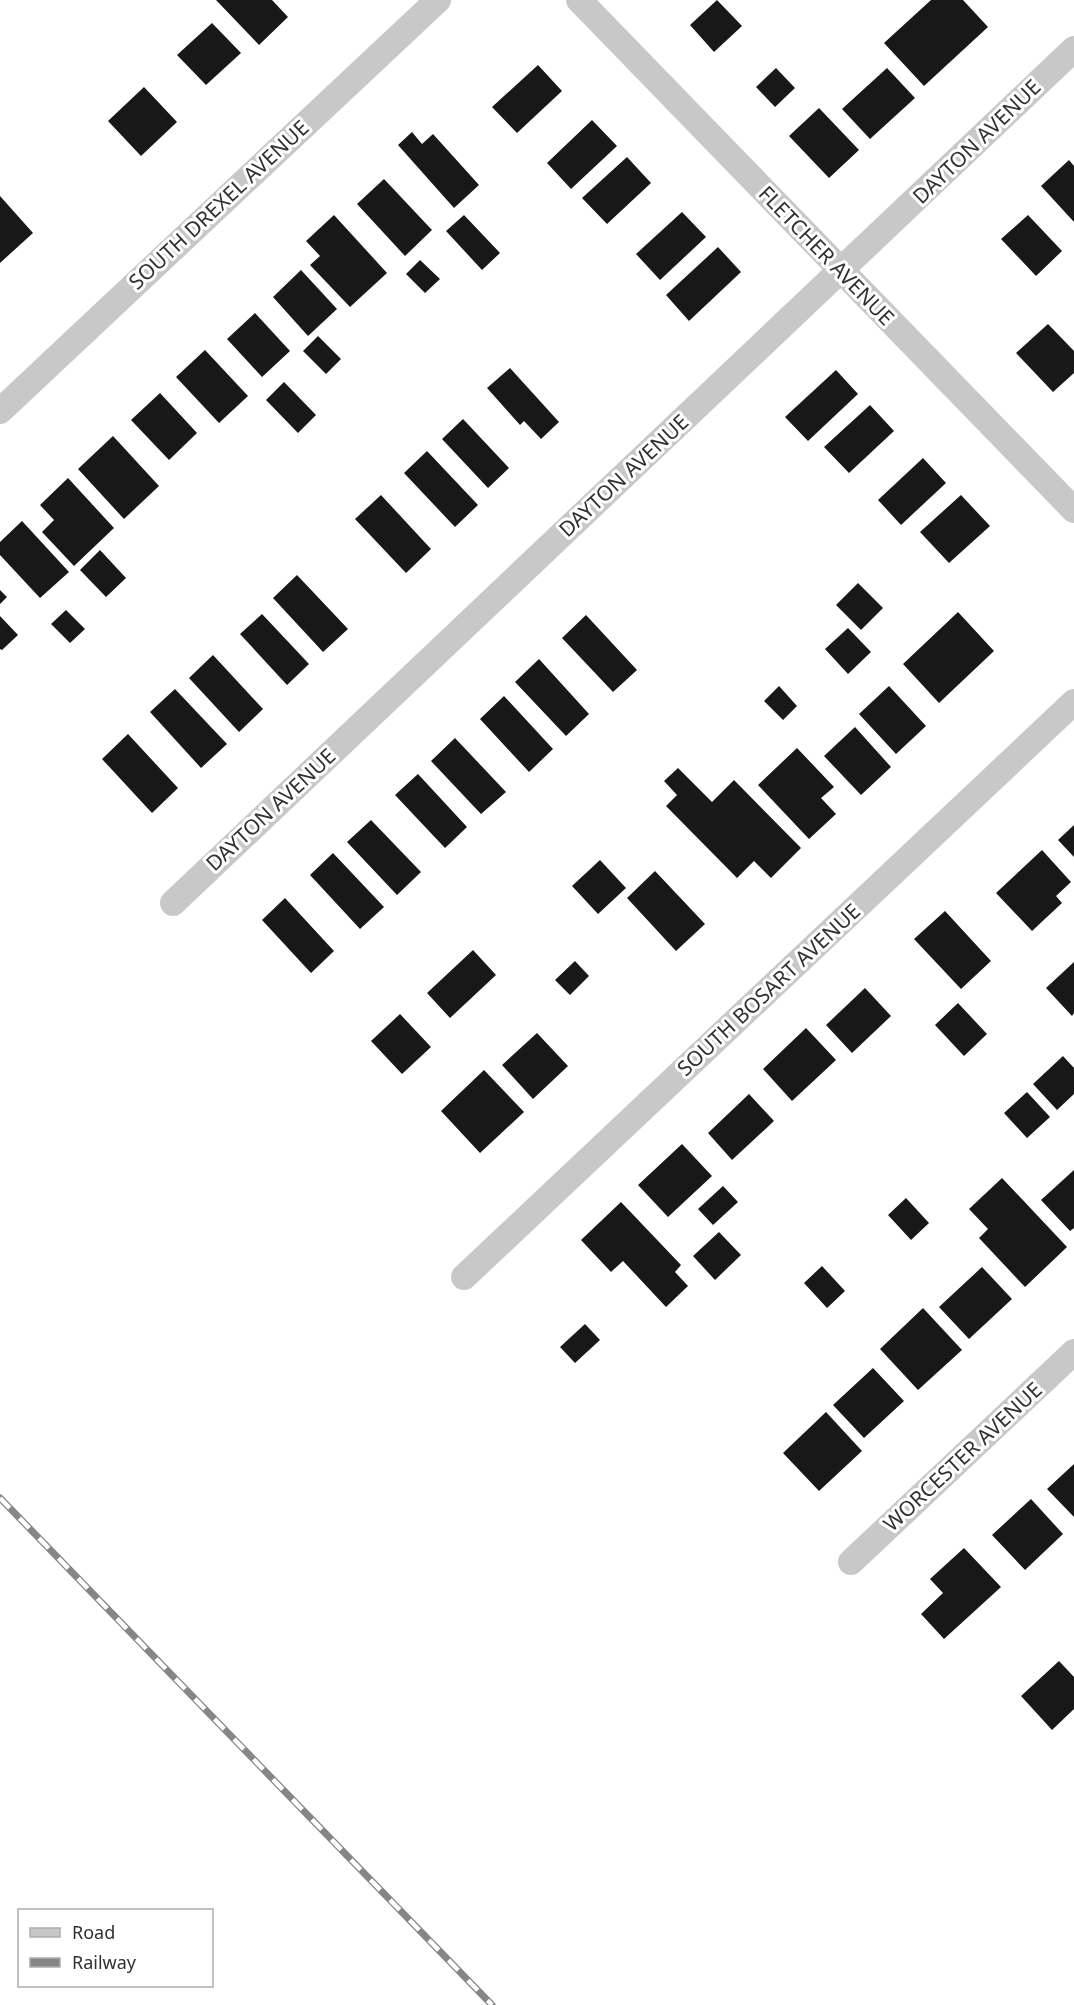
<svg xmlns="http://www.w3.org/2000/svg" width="1074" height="2005" font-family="'Noto Sans',sans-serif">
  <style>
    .building { fill: #181818 }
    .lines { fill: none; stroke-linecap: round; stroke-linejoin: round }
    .street { stroke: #c8c8c8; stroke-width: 26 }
    .rail-casing { stroke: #868686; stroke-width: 7 }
    .rail { stroke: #fff; stroke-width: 4.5; stroke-dasharray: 14; stroke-linecap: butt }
    .labels { text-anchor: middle; stroke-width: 6; stroke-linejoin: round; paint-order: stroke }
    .street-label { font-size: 21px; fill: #313131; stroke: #fff }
  </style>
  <rect width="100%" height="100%" fill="#fff"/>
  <path class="building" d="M216 0H272L288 17 259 45Z
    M717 0 742 26 714 52 690 25Z
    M931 0H963L988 27 924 86 884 43Z
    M212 23 241 53 206 85 177 55Z
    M538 65 562 91 517 133 492 107Z
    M776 68 795 88 775 107 756 87Z
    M887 68 915 98 870 139 842 109Z
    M144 87 177 122 141 156 108 121Z
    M819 108 859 150 829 178 789 136Z
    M592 120 617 146 571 189 547 163Z
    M412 132 422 144 433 134 479 185 454 208 398 145Z
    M627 157 651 183 607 224 582 198Z
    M1069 160 1074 166V222L1041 186Z
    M384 179 432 230 405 256 357 204Z
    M0 196 33 233 0 263Z
    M682 212 706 237 660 280 636 254Z
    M334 215 387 273 350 307 310 265 320 256 306 241Z
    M464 215 500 253 482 270 446 231Z
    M1028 215 1062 251 1036 276 1001 239Z
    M718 247 741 272 689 321 666 295Z
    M420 260 440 279 425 293 406 274Z
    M301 270 337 309 308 336 273 297Z
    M255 313 290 351 262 377 227 339Z
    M1048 324 1074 351V373L1053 392 1016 353Z
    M318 336 341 359 326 374 303 351Z
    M205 350 248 396 219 423 176 377Z
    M510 368 559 422 541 439 524 421 520 425 487 388Z
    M836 370 858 394 808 441 785 417Z
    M284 382 316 415 298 433 266 400Z
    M160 393 197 433 169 460 131 420Z
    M870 405 894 431 849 473 824 447Z
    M463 419 509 468 488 488 442 439Z
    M113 436 159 486 124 519 78 469Z
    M427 451 478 505 455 527 404 473Z
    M923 458 946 483 901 525 878 500Z
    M68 478 114 528 74 566 42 532 54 520 40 505Z
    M381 495 431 549 406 573 355 519Z
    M961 495 990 526 949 563 920 532Z
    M22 521 69 572 40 598 0 555V542Z
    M100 550 126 578 106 597 80 570Z
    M297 575 348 629 323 652 273 598Z
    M858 583 883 608 861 630 836 605Z
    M0 590 7 597 0 604Z
    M66 610 85 629 70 643 51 624Z
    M958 612 994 651 939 703 903 664Z
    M262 614 309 664 287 685 240 634Z
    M586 615 637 670 613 692 562 638Z
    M0 616 18 635 2 650 0 649Z
    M848 628 871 652 848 674 825 649Z
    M213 655 263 709 239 732 189 678Z
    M539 659 589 714 566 736 515 682Z
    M779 686 797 706 783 720 764 701Z
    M889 686 926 726 896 754 859 714Z
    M175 689 227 744 201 768 150 712Z
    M504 696 553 749 529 772 480 719Z
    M855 727 891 767 861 795 824 756Z
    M128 734 178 788 152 813 102 759Z
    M455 738 506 792 481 814 431 761Z
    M797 748 834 787 821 798 836 814 809 839 758 785Z
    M678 768 712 802 734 780 801 848 771 878 754 861 737 878 666 806 677 795 664 781Z
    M418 774 467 827 445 848 395 795Z
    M371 820 421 872 397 895 347 842Z
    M1074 825V857L1058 840Z
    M1042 850 1071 882 1056 896 1062 903 1032 931 996 893Z
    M333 853 384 907 360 929 310 875Z
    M600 860 626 888 598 914 572 886Z
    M655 871 705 924 676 951 627 898Z
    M285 898 334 951 311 973 262 920Z
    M945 911 991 961 961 989 914 939Z
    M473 950 496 975 450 1018 427 993Z
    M575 961 589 976 570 995 555 980Z
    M1074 962V1013L1072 1016 1046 988Z
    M865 988 891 1016 852 1053 826 1025Z
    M958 1003 987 1034 964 1056 935 1025Z
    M400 1014 431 1047 402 1074 371 1041Z
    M806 1028 836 1060 792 1101 763 1069Z
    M537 1033 568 1066 533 1099 502 1065Z
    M1063 1056 1074 1068V1094L1057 1110 1033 1084Z
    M484 1070 524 1112 480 1153 441 1111Z
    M1027 1092 1050 1117 1027 1138 1004 1113Z
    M749 1094 774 1121 732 1160 708 1133Z
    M682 1144 712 1176 668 1217 638 1185Z
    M1074 1170V1228L1070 1231 1041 1200Z
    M1002 1178 1067 1247 1025 1287 979 1238 988 1229 969 1209Z
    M723 1186 738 1202 713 1225 698 1209Z
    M906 1198 929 1223 911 1240 888 1215Z
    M621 1202 681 1265 675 1272 688 1286 666 1307 623 1261 611 1272 581 1240Z
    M719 1232 741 1255 715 1280 693 1256Z
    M822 1266 845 1291 827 1308 804 1283Z
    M982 1267 1012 1299 969 1339 939 1307Z
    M923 1308 962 1350 918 1390 880 1349Z
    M585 1324 600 1340 575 1363 560 1347Z
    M873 1368 904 1401 864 1438 833 1405Z
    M826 1412 862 1451 819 1491 783 1453Z
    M1074 1464V1517L1047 1489Z
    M1031 1499 1063 1534 1025 1570 992 1535Z
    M964 1548 1001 1587 944 1639 921 1614 943 1593 930 1579Z
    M1059 1661 1074 1677V1709L1052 1730 1021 1696Z"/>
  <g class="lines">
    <path class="street" d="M579 0 1074 510
      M0 411 438 0
      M173 903 1074 49
      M464 1277 1074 702
      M851 1562 1074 1352"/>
    <g class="rail-casing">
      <path id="rail" d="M0 1498 492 2005"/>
    </g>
    <use href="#rail" class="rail"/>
  </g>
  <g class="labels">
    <g class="street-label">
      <text transform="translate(977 142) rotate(-44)" y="7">DAYTON AVENUE</text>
      <text transform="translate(219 205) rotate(-43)" y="7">SOUTH DREXEL AVENUE</text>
      <text transform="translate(826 256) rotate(46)" y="7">FLETCHER AVENUE</text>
      <text transform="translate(624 476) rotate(-43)" y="7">DAYTON AVENUE</text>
      <text transform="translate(271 810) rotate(-43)" y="7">DAYTON AVENUE</text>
      <text transform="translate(769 990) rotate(-43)" y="7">SOUTH BOSART AVENUE</text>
      <text transform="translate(963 1457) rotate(-43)" y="7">WORCESTER AVENUE</text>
    </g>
  </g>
  <rect x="18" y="1909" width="195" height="78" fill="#ffffff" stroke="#adadad" stroke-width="1.5"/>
  <rect x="30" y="1928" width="30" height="9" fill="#c8c8c8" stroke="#adadad" stroke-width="1.5"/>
  <text x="72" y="1939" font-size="18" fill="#313131">Road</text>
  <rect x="30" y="1958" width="30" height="9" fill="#868686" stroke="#adadad" stroke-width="1.5"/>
  <text x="72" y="1969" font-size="18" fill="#313131">Railway</text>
</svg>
